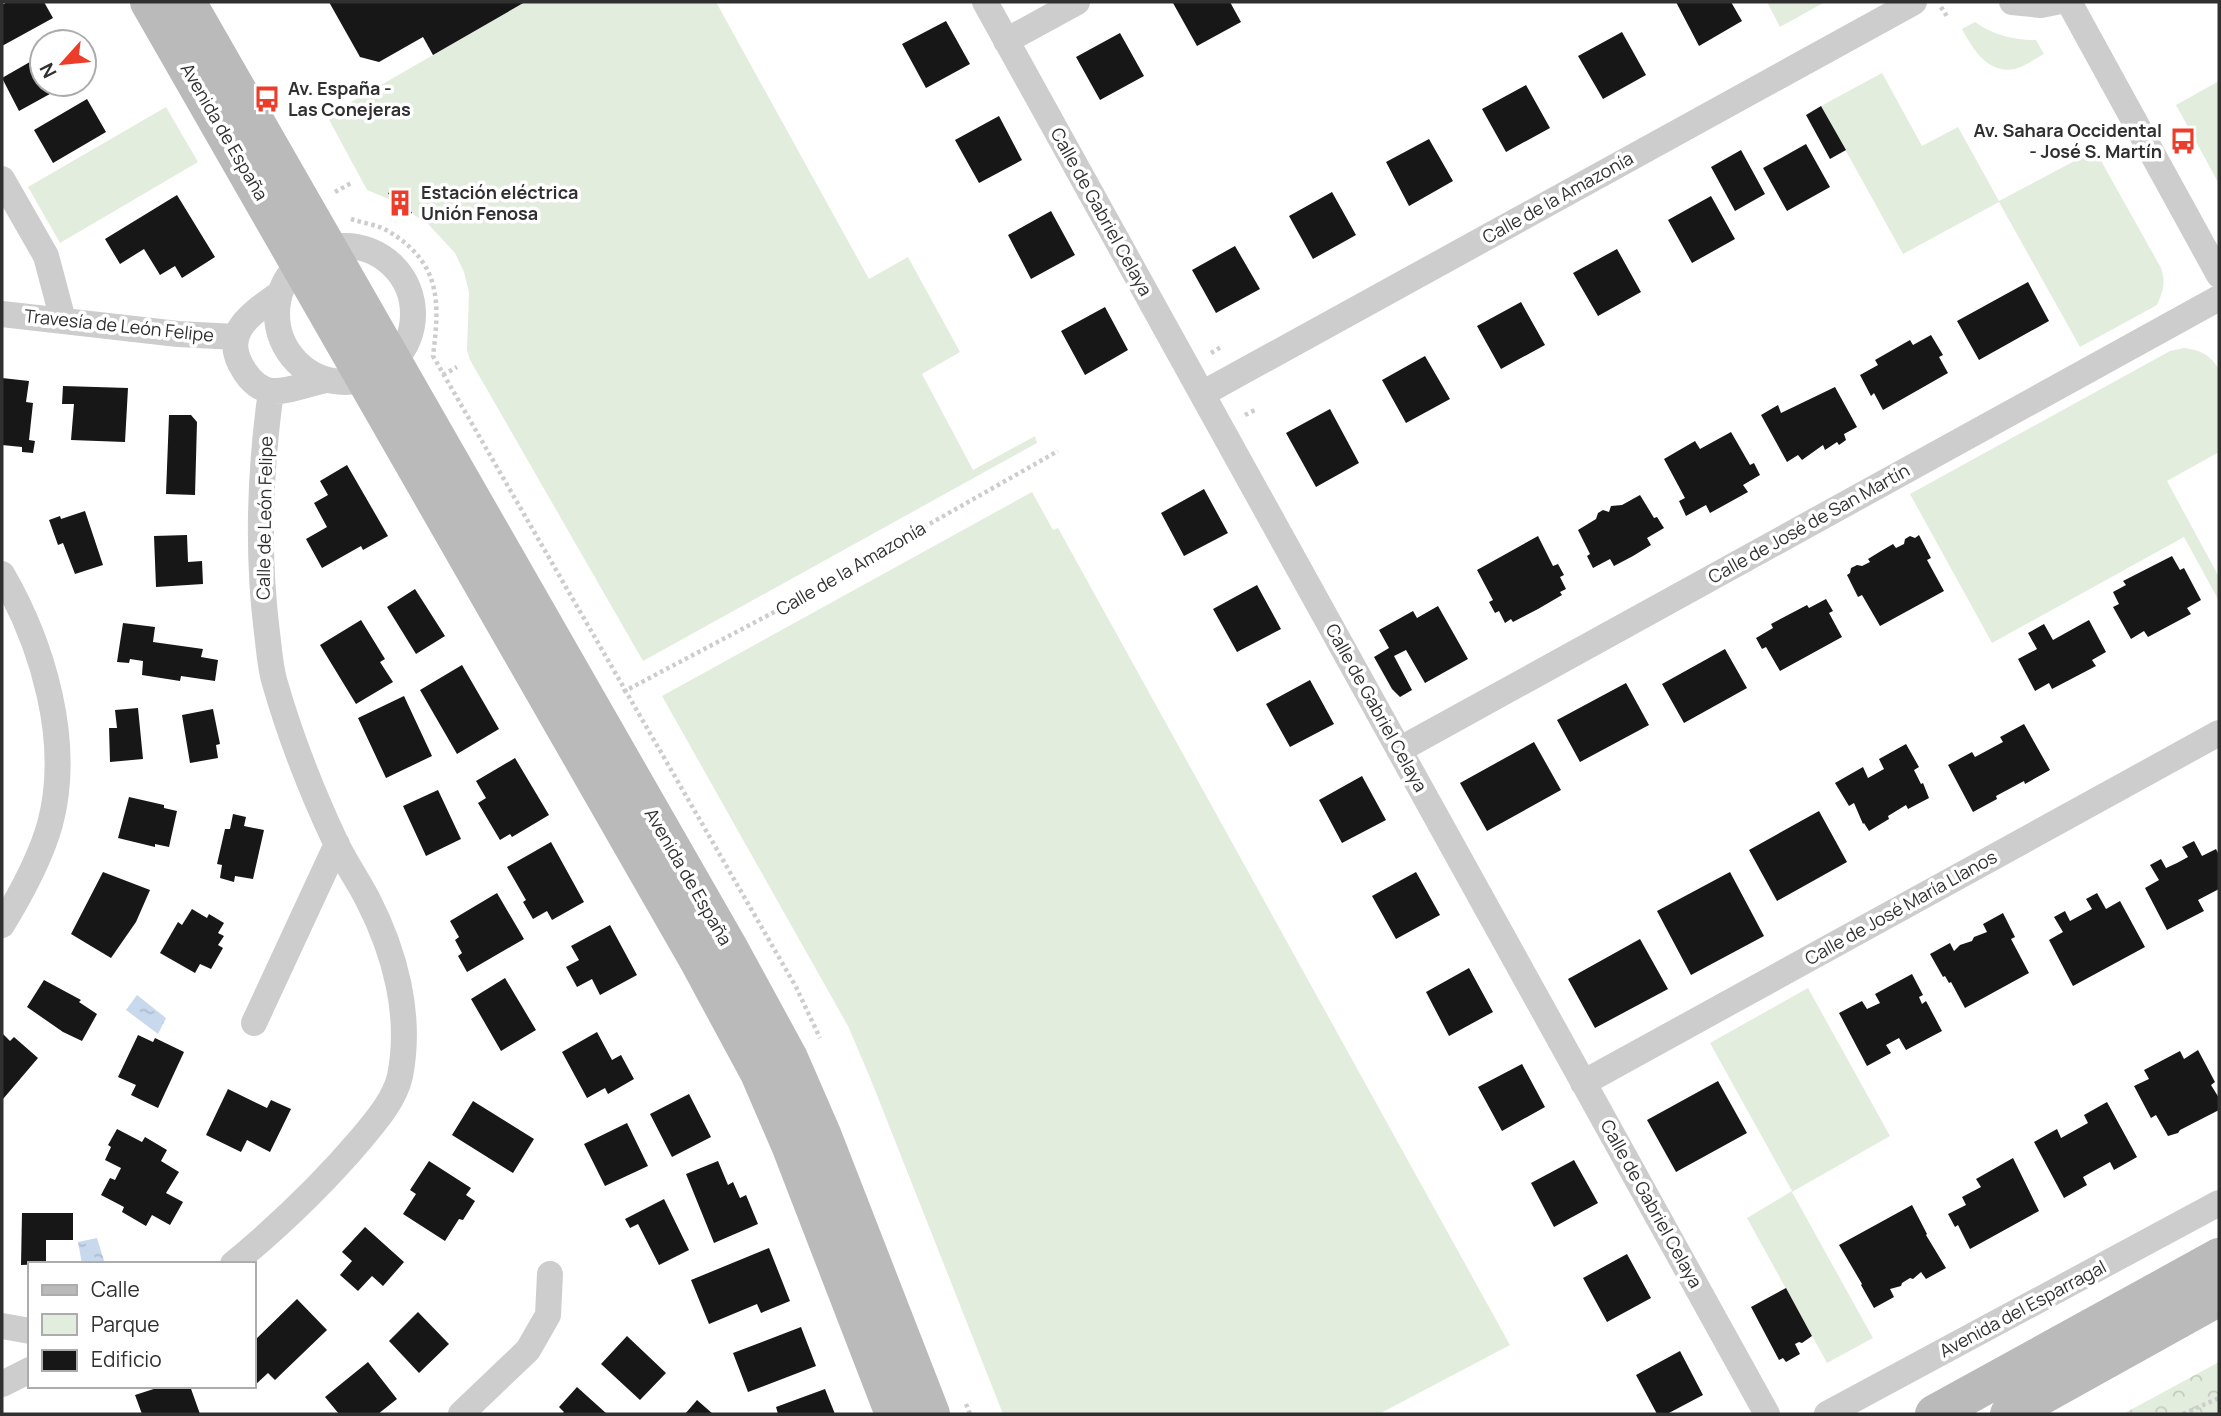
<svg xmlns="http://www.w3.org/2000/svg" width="2221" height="1416" font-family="Manrope,sans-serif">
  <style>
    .green { fill: #e3eddd }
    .forest { fill: url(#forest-crowns) }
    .water { fill: url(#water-ripples) }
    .building { fill: #171717 }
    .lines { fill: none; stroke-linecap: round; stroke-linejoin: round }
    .path { stroke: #cdcdcd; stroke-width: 4.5; stroke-dasharray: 3.5 3.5; stroke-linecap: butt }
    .street { stroke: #cdcdcd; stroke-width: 26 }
    .secondary { stroke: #bababa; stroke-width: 38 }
    .labels { text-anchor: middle; stroke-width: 7; stroke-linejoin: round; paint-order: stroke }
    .poi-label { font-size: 18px; font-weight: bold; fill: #303030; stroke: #fff; text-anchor: start }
    .street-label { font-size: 18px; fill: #303030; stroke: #fff }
  </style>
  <defs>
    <pattern id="forest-crowns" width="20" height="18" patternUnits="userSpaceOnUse" patternTransform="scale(1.75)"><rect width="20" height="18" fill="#e3eddd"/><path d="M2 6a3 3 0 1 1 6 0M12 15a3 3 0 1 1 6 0" fill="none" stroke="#c3ccbe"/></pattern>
    <pattern id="water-ripples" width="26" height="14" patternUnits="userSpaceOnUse" patternTransform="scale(1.75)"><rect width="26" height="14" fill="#c8d9ee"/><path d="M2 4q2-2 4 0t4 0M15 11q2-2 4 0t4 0" fill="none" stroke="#acbbcc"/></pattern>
  </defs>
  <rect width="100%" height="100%" fill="#fff"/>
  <path class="green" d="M525 2H716L869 279 908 257 960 352 922 374 973 470 1035 436 1037 443 643 661 470 360 467 350 469 292 464 272 455 253 428 224 414 215 398 187 388 193 391 200 367 190 327 116Z
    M1767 2H1825L1780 27Z
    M1975 22C1993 35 2013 40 2036 40L2044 54C2036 58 2024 67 2015 69 1987 74 1973 49 1962 29Z
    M1882 73 1922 146 1958 127 1999 201 2095 150 2161 268C2166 282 2163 292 2157 305L2080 347 1999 202 1903 254 1821 106Z
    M2219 81V184L2176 105Z
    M166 107 198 162 60 243 28 187Z
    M2184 348C2201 350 2211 355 2219 370V452L2167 481 2219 577V601L2184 537 1992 643 1910 494 2170 351Z
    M1032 492 1053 530 1058 528 1510 1345 1379 1414H1003L871 1080 848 1026 662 696Z
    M1808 988 1890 1136 1792 1192 1873 1338 1827 1363 1747 1218 1792 1191 1710 1043Z"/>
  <path class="forest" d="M2219 1362V1414H2123Z"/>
  <path class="water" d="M137 995 166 1018 158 1034 126 1010Z
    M97 1238 105 1264H82L78 1242Z"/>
  <path class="building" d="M7 2H44L53 18 2 46V5Z
    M329 2H525L433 55 423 37 379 62 360 57Z
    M1175 2H1230L1241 22 1197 46 1173 3Z
    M1676 2H1731L1742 21 1699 46Z
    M946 21 970 64 926 88 902 44Z
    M1622 32 1646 75 1603 99 1578 56Z
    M1120 33 1144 76 1100 100 1076 57Z
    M42 55V84H68L19 111 2 78Z
    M1526 85 1550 128 1506 152 1482 109Z
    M87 99 106 132 53 163 34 130Z
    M1821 106 1846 150 1830 159 1806 115Z
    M999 116 1022 160 979 183 955 140Z
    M1429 139 1453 181 1409 206 1386 162Z
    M1806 144 1830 187 1787 211 1763 168Z
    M1741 150 1765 194 1735 211 1711 167Z
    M398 188 412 213 402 218 388 193Z
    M1332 192 1356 235 1313 259 1289 216Z
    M177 195 215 257 182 278 175 266 160 275 144 249 120 264 105 239Z
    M1711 196 1735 239 1692 263 1668 220Z
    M1051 211 1075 255 1031 279 1008 235Z
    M1235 246 1260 289 1216 313 1192 270Z
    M1617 249 1641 292 1598 316 1573 273Z
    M2028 282 2049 321 1979 360 1957 321Z
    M1521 302 1545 345 1501 369 1477 326Z
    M1105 307 1128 350 1085 375 1061 331Z
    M1931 335 1943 355 1939 357 1948 373 1883 410 1874 393 1871 396 1860 375 1878 365 1875 360 1910 340 1913 345Z
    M1425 356 1450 399 1406 423 1382 380Z
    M2 378 29 381 26 402 33 403 29 440 35 441 33 453 22 452V447L2 445Z
    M63 386 128 388 125 442 71 440 74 404H62Z
    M1835 387 1857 427 1844 434 1846 440 1839 445 1837 442 1825 450 1823 445 1802 460 1798 455 1787 462 1761 415 1778 405 1781 413Z
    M1330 409 1359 463 1316 487 1286 433Z
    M169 415H191L197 422 195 495 166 494Z
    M1731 432 1750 465 1754 463 1760 475 1743 485 1748 492 1710 513 1706 505 1686 516 1679 501 1685 498 1664 459 1695 441 1700 449Z
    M347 465 388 536 363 550 361 546 322 568 306 539 327 527 314 503 328 495 320 481Z
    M1204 489 1228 533 1184 556 1161 513Z
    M1640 495 1654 518 1657 517 1664 528 1647 538 1651 545 1633 556 1614 566 1610 559 1593 568 1587 556 1590 554 1578 530 1596 519 1598 513 1603 510 1609 512 1611 506 1622 505Z
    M85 511 103 565 75 574 63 543 58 545 49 520 60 516 61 519Z
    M187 535 188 562 202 561 203 584 156 587 154 536Z
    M1919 535 1931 558 1927 560 1944 591 1880 626 1862 595 1858 597 1847 575 1850 573 1851 568 1857 565 1862 566 1870 562 1868 559 1881 551 1893 544 1896 548 1904 544 1905 539 1910 536 1915 538Z
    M1538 536 1553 566 1558 564 1564 575 1560 577 1566 589 1560 592 1562 595 1538 609 1513 622 1511 619 1505 623 1499 611 1495 613 1489 602 1493 600 1477 570Z
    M2172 556 2180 570 2184 568 2201 600 2187 608 2191 614 2148 637 2144 631 2131 639 2113 607 2119 604 2113 592 2126 585 2123 581Z
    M1257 585 1281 629 1237 652 1213 609Z
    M415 589 445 636 416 654 387 607Z
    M1826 599 1833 611 1829 613 1842 637 1780 671 1766 647 1762 649 1756 638 1773 628 1771 624 1807 605 1809 608Z
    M1438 606 1468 659 1425 683 1406 650 1394 656 1412 690 1400 697 1392 689 1374 657 1389 648 1379 630 1413 611 1417 618Z
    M361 620 385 659 380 662 393 682 356 704 320 645Z
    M2089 620 2106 652 2092 660 2096 666 2052 689 2049 683 2035 691 2018 659 2037 649 2028 633 2044 624 2053 640Z
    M123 623 155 627 153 642 203 649 201 657 218 660 215 681 181 676 180 681 142 675 143 661 130 659 129 663 117 662Z
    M1725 649 1747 688 1684 723 1662 684Z
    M462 665 499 729 457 754 420 690Z
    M1310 680 1334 724 1290 747 1266 704Z
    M1626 683 1649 725 1580 762 1557 720Z
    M404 696 432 756 386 778 358 718Z
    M138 708 143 759 110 762 109 728H117L115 710Z
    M213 709 220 744 216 745 218 758 190 763 182 715Z
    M2024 724 2050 770 2025 784 2024 781 1996 796 1997 799 1973 812 1948 765 1972 752 1975 757 2003 742 2000 737Z
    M1534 742 1561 790 1487 831 1460 783Z
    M1906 744 1919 767 1914 770 1921 784 1923 783 1929 798 1908 809 1906 805 1888 816 1889 819 1869 831 1864 823 1863 824 1854 803 1849 806 1835 783 1863 767 1868 778 1884 769 1879 759Z
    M515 758 549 815 512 837 510 834 500 840 478 803 486 798 476 781Z
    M1362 776 1386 820 1342 843 1319 800Z
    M438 790 461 839 426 856 403 806Z
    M129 797 164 805V808L177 811 169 847 155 844V847L118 838Z
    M1819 811 1847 862 1777 901 1749 850Z
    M233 814 246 817 244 826 264 830 253 879 235 876 234 882 220 878 222 865 217 864 225 829H230Z
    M2194 841 2202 856 2216 849 2219 855V889L2198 900 2204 911 2167 930 2145 888 2159 880 2150 865 2161 859 2166 868 2177 863 2188 857 2182 847Z
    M551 842 584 902 552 920 547 911 533 919 523 902 526 900 507 867Z
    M103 872 150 890 136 922 111 958 71 934Z
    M1416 872 1440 915 1396 939 1372 896Z
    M1730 872 1764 936 1691 975 1657 911Z
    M497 893 524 939 467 972 458 956 462 953 455 940 459 937 450 921Z
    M2097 893 2106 909 2120 901 2145 947 2073 986 2049 940 2063 932 2054 917 2065 911 2070 921 2092 909 2086 899Z
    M192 909 207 918 209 914 224 923 218 933 224 936 218 945 223 948 211 969 200 964 195 973 160 953 178 922 182 925Z
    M2003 913 2015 937 2011 939 2029 973 1965 1008 1951 982 1949 983 1945 976 1943 977 1930 954 1950 943 1954 951 1960 945 1972 941 1974 937 1987 932 1983 924Z
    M610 925 637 975 600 995 592 979 577 987 566 967 579 960 571 946Z
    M1640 939 1668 989 1595 1028 1568 979Z
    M1469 968 1493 1012 1449 1036 1426 992Z
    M1912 974 1923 995 1919 997 1922 1004 1926 1001 1942 1031 1906 1050 1899 1038 1886 1045 1891 1053 1867 1066 1839 1013 1862 1001 1867 1009 1880 1003 1875 994Z
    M505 978 536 1030 501 1051 471 999Z
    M44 980 81 1000 79 1002 97 1014 82 1041 63 1032 27 1007Z
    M597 1032 612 1060 621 1055 634 1079 608 1094 605 1088 587 1098 562 1052Z
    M2 1033 10 1041 14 1037 38 1058 3 1099Z
    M138 1035 153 1042 155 1038 184 1052 158 1108 131 1095 136 1085 118 1077Z
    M2198 1050 2215 1082 2211 1085 2219 1098V1110L2180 1130 2178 1133 2168 1136 2156 1115 2151 1118 2134 1086 2149 1079 2144 1070 2180 1051 2184 1059Z
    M1522 1064 1545 1107 1502 1131 1478 1087Z
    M1718 1081 1747 1133 1676 1172 1647 1120Z
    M228 1089 267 1108 271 1100 291 1109 270 1152 247 1140 241 1152 206 1135Z
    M689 1094 711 1137 672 1157 650 1114Z
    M473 1101 534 1139 513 1173 452 1135Z
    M2107 1102 2137 1157 2114 1170 2110 1162 2083 1177 2087 1185 2064 1198 2034 1142 2057 1129 2061 1138 2088 1123 2084 1115Z
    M627 1123 648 1166 605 1186 584 1144Z
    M117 1129 142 1142 145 1137 167 1150 161 1161 179 1172 166 1193 183 1202 170 1225 152 1215 146 1226 122 1212 124 1207 101 1195 110 1178 115 1180 121 1168 105 1160 111 1147 108 1145Z
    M2013 1158 2039 1211 1970 1249 1958 1225 1955 1227 1948 1214 1966 1205 1962 1197 1981 1187 1976 1179Z
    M1574 1160 1598 1203 1554 1227 1531 1183Z
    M429 1161 471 1188 466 1195 475 1201 463 1220 459 1219 445 1241 403 1214 416 1194 410 1190Z
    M718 1161 728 1185 733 1182 740 1198 746 1195 758 1224 714 1243 686 1174Z
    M664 1199 689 1250 659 1265 638 1224 630 1228 625 1219Z
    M1912 1205 1927 1234 1926 1235 1946 1268 1926 1279 1921 1272 1913 1279 1910 1278 1902 1283 1901 1286 1890 1289 1894 1297 1874 1308 1861 1285 1862 1284 1839 1245Z
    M22 1213H73V1240H46V1264L21 1265Z
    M365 1227 404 1262 383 1286 372 1276 358 1291 340 1275 352 1261 342 1252Z
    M769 1248 790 1301 761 1313 757 1304 709 1324 691 1280Z
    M1627 1254 1651 1298 1607 1322 1583 1278Z
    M1786 1288 1812 1336 1802 1343 1799 1342 1795 1344 1800 1354 1786 1362 1783 1358 1779 1360 1751 1307Z
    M297 1299 327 1330 275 1380 268 1373 254 1386V1341Z
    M418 1312 449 1344 419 1373 389 1341Z
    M801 1327 816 1366 748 1392 733 1353Z
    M627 1336 666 1373 640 1400 601 1364Z
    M1680 1351 1703 1395 1667 1414H1657L1636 1375Z
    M368 1362 397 1399 378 1414H339L325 1397Z
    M163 1386H190L200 1414H142L135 1395Z
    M577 1387 607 1414H562L564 1412 559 1407Z
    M825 1389 835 1414H778L776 1407Z
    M697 1400 713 1414H685Z"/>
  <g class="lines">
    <path class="path" d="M1941 7 1948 18
      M335 192 353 182
      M351 219C363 223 378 225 388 231 441 263 440 301 433 356L796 987 820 1038
      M1211 353 1221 347
      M443 375 457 367
      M1245 415 1257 409
      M623 692 778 610 1058 451
      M966 1404 970 1414
      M2183 1414 2219 1398"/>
    <path class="street" d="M985 2 1767 1414
      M2012 2 2041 5 2056 2
      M2069 2 2219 275
      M1006 41 1077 2
      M2 179 46 256 63 320
      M277 314a68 68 0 1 1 136 0a68 68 0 1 1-136 0Z
      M279 294C250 315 219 333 245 372 251 381 259 389 271 391 288 392 308 384 325 380
      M2 314 178 334 236 337
      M1202 394 1914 2
      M2 574C43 645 72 742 50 824 40 860 21 894 2 925
      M1399 750 2219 298
      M254 1023 337 844
      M1583 1083 2219 733
      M233 1264C280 1225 322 1185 361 1139 376 1121 395 1099 400 1076 412 1015 395 952 367 898 357 879 345 862 336 843 311 790 290 736 274 680 270 665 269 648 267 633 257 553 260 470 271 391
      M2 1326 30 1331
      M2 1384 30 1370
      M461 1414 528 1350 548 1315 550 1274
      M1827 1414 2219 1203"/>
    <path class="secondary" d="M149 2 698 960 759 1073 790 1145 894 1414
      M187 2 729 948 789 1058 822 1134 931 1414
      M1934 1414 2219 1257
      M2009 1414 2219 1297"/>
  </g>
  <defs>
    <g id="bus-bare" transform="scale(2.1)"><path d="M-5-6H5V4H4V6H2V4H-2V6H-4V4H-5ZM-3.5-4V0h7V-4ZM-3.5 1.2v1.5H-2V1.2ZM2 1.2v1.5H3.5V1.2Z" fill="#ee3c2a" stroke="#fff" stroke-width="2.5" paint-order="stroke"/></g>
    <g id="building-bare" transform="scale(2.1)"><path d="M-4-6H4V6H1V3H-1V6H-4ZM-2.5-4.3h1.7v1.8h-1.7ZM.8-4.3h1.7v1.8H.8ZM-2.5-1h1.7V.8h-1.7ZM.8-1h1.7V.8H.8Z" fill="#ee3c2a" stroke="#fff" stroke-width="2.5" paint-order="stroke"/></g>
  </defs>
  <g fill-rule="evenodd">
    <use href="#bus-bare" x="267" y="99"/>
    <use href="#bus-bare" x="2183" y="141"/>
    <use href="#building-bare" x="400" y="203"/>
  </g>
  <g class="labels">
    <g class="poi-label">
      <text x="288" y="95">Av. España -<tspan x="288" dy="21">Las Conejeras</tspan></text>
      <text x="2162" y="137" text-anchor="end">Av. Sahara Occidental<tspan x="2162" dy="21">- José S. Martín</tspan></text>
      <text x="421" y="199">Estación eléctrica<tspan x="421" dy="21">Unión Fenosa</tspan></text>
    </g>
    <g class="street-label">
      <text transform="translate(224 132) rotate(60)" y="6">Avenida de España</text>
      <text transform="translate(1558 198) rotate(-29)" y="6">Calle de la Amazonía</text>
      <text transform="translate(1101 212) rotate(61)" y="6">Calle de Gabriel Celaya</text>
      <text transform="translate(119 326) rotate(6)" y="6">Travesía de León Felipe</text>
      <text transform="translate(265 518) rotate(-89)" y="6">Calle de León Felipe</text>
      <text transform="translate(1809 524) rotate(-29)" y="6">Calle de José de San Martín</text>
      <text transform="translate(851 569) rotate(-30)" y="6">Calle de la Amazonía</text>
      <text transform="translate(1376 708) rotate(61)" y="6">Calle de Gabriel Celaya</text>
      <text transform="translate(688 877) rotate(60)" y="6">Avenida de España</text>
      <text transform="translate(1901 908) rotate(-29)" y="6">Calle de José María Llanos</text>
      <text transform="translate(1651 1204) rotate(61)" y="6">Calle de Gabriel Celaya</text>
      <text transform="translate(2023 1309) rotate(-28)" y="6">Avenida del Esparragal</text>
    </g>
  </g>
  <rect width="2221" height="1416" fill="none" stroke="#303030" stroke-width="7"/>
  <rect x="28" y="1262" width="228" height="126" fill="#ffffff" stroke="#acacac" stroke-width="2"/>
  <rect x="42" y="1285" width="35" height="10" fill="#bababa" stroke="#acacac" stroke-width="2"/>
  <text x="91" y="1297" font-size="21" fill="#303030">Calle</text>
  <rect x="42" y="1314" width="35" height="21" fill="#e3eddd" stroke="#acacac" stroke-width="2"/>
  <text x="91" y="1332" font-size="21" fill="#303030">Parque</text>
  <rect x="42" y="1350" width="35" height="21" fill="#171717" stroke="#acacac" stroke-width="2"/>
  <text x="91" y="1367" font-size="21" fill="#303030">Edificio</text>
  <g transform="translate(63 63) rotate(243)"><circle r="33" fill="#ffffff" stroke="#acacac" stroke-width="2"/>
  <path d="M0-5L12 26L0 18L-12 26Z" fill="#ee3c2a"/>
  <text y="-10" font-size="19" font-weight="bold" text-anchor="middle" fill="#303030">N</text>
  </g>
</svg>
